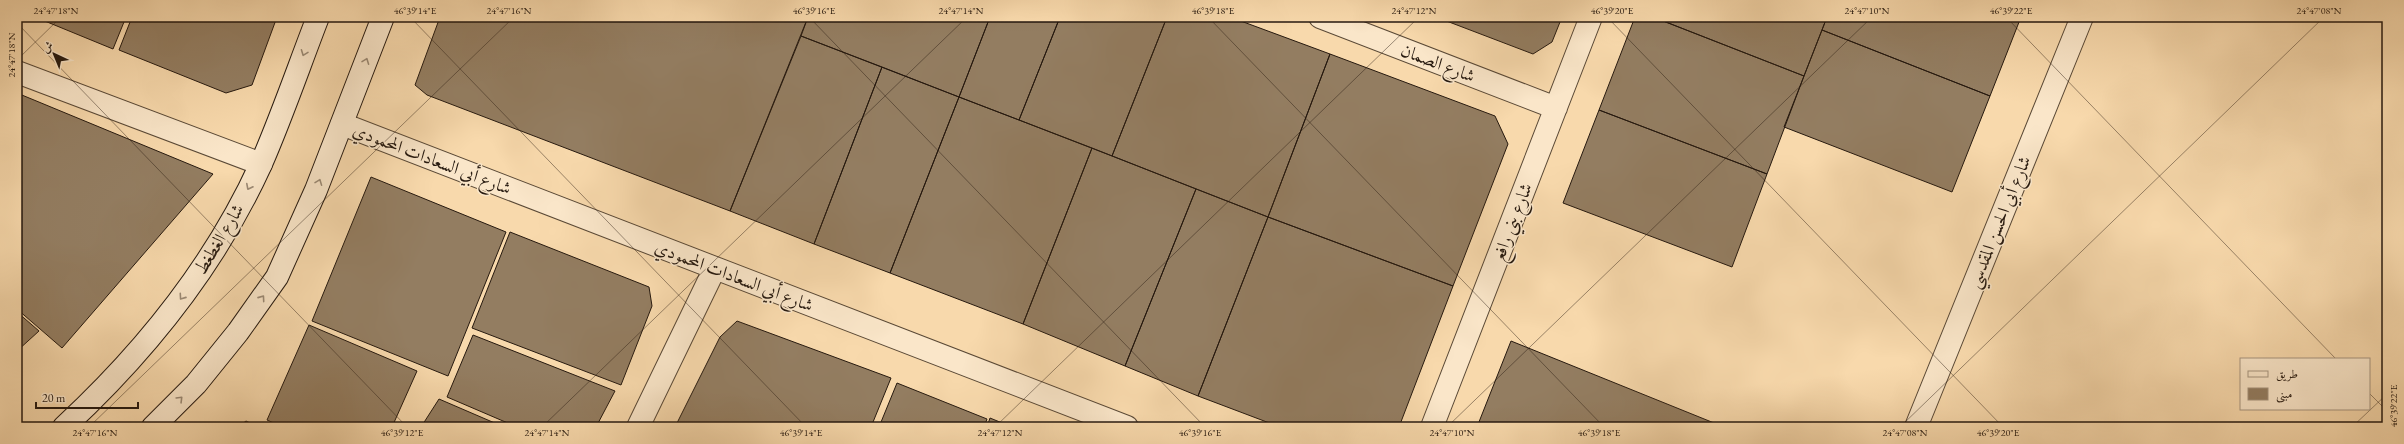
<svg xmlns="http://www.w3.org/2000/svg" width="2404" height="444" font-family="'EB Garamond',Amiri,serif">
  <style>
    .building { fill: #937d61; stroke: #26190f }
    .lines { fill: none; stroke-linecap: round; stroke-linejoin: round }
    .street-casing { stroke: #5a4936; stroke-width: 24 }
    .secondary-casing { stroke: #26190f; stroke-width: 24 }
    .street { stroke: #fae6c9; stroke-width: 22 }
    .secondary { stroke: #fae6c9; stroke-width: 22 }
    .oneway { stroke: #9b8a75 }
    .ticks { fill: none; stroke: #26190f; stroke-width: 1; stroke-opacity: 0.45 }
    .labels { text-anchor: middle; stroke-width: 3; stroke-linejoin: round; paint-order: stroke }
    .street-label { font-size: 18px; fill: #26190f; stroke: #fae6c9 }
    .neatline { fill: none; stroke: #26190f; stroke-width: 1.5 }
    .ticks-label { font-size: 10px; text-anchor: middle; fill: #26190f }
  </style>
  <rect width="100%" height="100%" fill="#f8d9ac"/>
  <filter id="stains"><feTurbulence type="fractalNoise" baseFrequency=".005" numOctaves="4"/><feColorMatrix values="0 0 0 0 .2 0 0 0 0 .09 0 0 0 0 .02 0 0 0 .5 -.17"/></filter>
  <radialGradient id="worn" r=".72"><stop offset=".6" stop-color="#630" stop-opacity="0"/><stop offset="1" stop-color="#630" stop-opacity=".3"/></radialGradient>
  <path class="building" d="M35 17H126L113 49Z
    M132 17H277L252 85 226 93 119 50Z
    M440 17H808L730 211 427 95 415 85Z
    M808 17H990L959 97 801 36Z
    M990 17H1060L1019 120 959 97Z
    M1060 17H1167L1112 156 1019 120Z
    M1167 17H1230L1330 54 1268 217 1112 156Z
    M1436 17H1562L1552 42 1533 54Z
    M1635 17H1653L1804 76 1767 174 1599 110Z
    M1653 17H1827L1804 76Z
    M1827 17H2021L1990 96 1822 30Z
    M1822 30 1990 96 1952 192 1784 127Z
    M801 36 882 67 814 244 730 211Z
    M1330 54 1495 116 1508 144 1453 286 1268 217Z
    M882 67 959 97 890 273 814 244Z
    M17 93 213 174 62 348 17 309Z
    M959 97 1092 148 1023 324 890 273Z
    M1599 110 1767 174 1732 267 1563 203Z
    M1092 148 1196 189 1125 366 1023 324Z
    M371 177 506 232 448 376 312 321Z
    M1196 189 1268 217 1198 396 1125 366Z
    M1268 217 1453 286 1399 427H1280L1198 396Z
    M510 232 649 287 652 306 621 385 472 328Z
    M17 312 39 331 17 351Z
    M737 321 891 378 871 427H675L720 337Z
    M309 325 417 371 392 427H283L267 420Z
    M473 335 615 391 596 427H517L447 397Z
    M1511 341 1724 427H1477Z
    M897 383 987 419 984 427H879Z
    M439 399 504 427H421Z
    M990 418 1012 427H987Z
    M246 421 258 427H238Z"/>
  <g class="lines">
    <g class="street-casing">
      <path id="street" d="M1320 17 1556 108
        M17 72 261 164
        M342 124 1127 427
        M638 427 715 268
        M1432 427 1591 17
        M1916 427 2082 17"/>
    </g>
    <g class="secondary-casing">
      <path id="secondary" d="M64 427C145 352 215 265 261 164 282 116 299 66 318 17
        M153 427 196 384 238 332 277 277 316 190 383 17"/>
    </g>
    <use href="#street" class="street"/>
    <use href="#secondary" class="secondary"/>
  </g>
  <defs><path id="oneway-chevron" d="M-2-3.5L2.5 0L-2 3.5" fill="none" stroke-width="1.6" stroke-linecap="round" stroke-linejoin="round"/></defs>
  <g class="oneway">
    <use href="#oneway-chevron" transform="translate(304 53) rotate(111)"/>
    <use href="#oneway-chevron" transform="translate(366 61) rotate(-69)"/>
    <use href="#oneway-chevron" transform="translate(319 182) rotate(-69)"/>
    <use href="#oneway-chevron" transform="translate(249 187) rotate(117)"/>
    <use href="#oneway-chevron" transform="translate(182 297) rotate(125)"/>
    <use href="#oneway-chevron" transform="translate(262 298) rotate(-55)"/>
    <use href="#oneway-chevron" transform="translate(180 399) rotate(-45)"/>
  </g>
  <path class="ticks" d="M410 17 806 427M809 17 1205 427M1208 17 1604 427M1607 17 2003 427M2006 17 2336 359M17 23 407 427M17 60 61 17M2369 393 2387 411M89 427 514 17M542 427 967 17M995 427 1419 17M1447 427 1872 17M1900 427 2324 17M2352 427 2387 394"/>
  <g class="labels">
    <g class="street-label">
      <text transform="translate(1438 63) rotate(21)" y="6">شارع الصمان</text>
      <text transform="translate(432 159) rotate(21)" y="6">شارع أبي السعادات المحمودي</text>
      <text transform="translate(1512 222) rotate(-69)" y="6">شارع بني رافع</text>
      <text transform="translate(1999 222) rotate(-68)" y="6">شارع أبي الحسن المقدسي</text>
      <text transform="translate(219 239) rotate(-59)" y="6">شارع الغطغط</text>
      <text transform="translate(734 276) rotate(21)" y="6">شارع أبي السعادات المحمودي</text>
    </g>
  </g>
  <rect width="2404" height="444" fill="none" stroke="#f8d9ac" stroke-width="44"/>
  <rect x="2240" y="358" width="130" height="52" fill="#fae6c9" stroke="#a5947f"/>
  <rect x="2248" y="371" width="20" height="6" fill="#fae6c9" stroke="#a5947f"/>
  <text x="2276" y="378" font-size="12" fill="#26190f">طريق</text>
  <rect x="2248" y="388" width="20" height="12" fill="#937d61" stroke="#a5947f"/>
  <text x="2276" y="398" font-size="12" fill="#26190f">مبنى</text>
  <g transform="translate(54 54) rotate(316)" stroke="#fae6c9" stroke-width="3" paint-order="stroke">
  <path d="M0-3L7 15L0 10L-7 15Z" fill="#26190f"/>
  <text y="-6" font-size="11" font-weight="bold" text-anchor="middle" fill="#26190f">ش</text>
  </g>
  <path d="M36 402v6h102v-6" fill="none" stroke="#26190f" stroke-width="2"/>
  <text x="42" y="402" font-size="12" fill="#26190f" stroke="#fae6c9" stroke-width="3" paint-order="stroke">20 m</text>
  <rect x="22" y="22" width="2360" height="400" class="neatline"/>
  <g class="ticks-label">
    <text x="56" y="14">24°47'18"N</text>
    <text x="415" y="14">46°39'14"E</text>
    <text x="509" y="14">24°47'16"N</text>
    <text x="814" y="14">46°39'16"E</text>
    <text x="961" y="14">24°47'14"N</text>
    <text x="1213" y="14">46°39'18"E</text>
    <text x="1414" y="14">24°47'12"N</text>
    <text x="1612" y="14">46°39'20"E</text>
    <text x="1867" y="14">24°47'10"N</text>
    <text x="2011" y="14">46°39'22"E</text>
    <text x="2319" y="14">24°47'08"N</text>
    <text transform="translate(11 55) rotate(-90)" y="4">24°47'18"N</text>
    <text transform="translate(2393 406) rotate(-90)" y="4">46°39'22"E</text>
    <text x="95" y="436">24°47'16"N</text>
    <text x="402" y="436">46°39'12"E</text>
    <text x="547" y="436">24°47'14"N</text>
    <text x="801" y="436">46°39'14"E</text>
    <text x="1000" y="436">24°47'12"N</text>
    <text x="1200" y="436">46°39'16"E</text>
    <text x="1452" y="436">24°47'10"N</text>
    <text x="1599" y="436">46°39'18"E</text>
    <text x="1905" y="436">24°47'08"N</text>
    <text x="1998" y="436">46°39'20"E</text>
  </g>
  <rect width="100%" height="100%" filter="url(#stains)"/>
  <rect width="100%" height="100%" fill="url(#worn)"/>
</svg>
